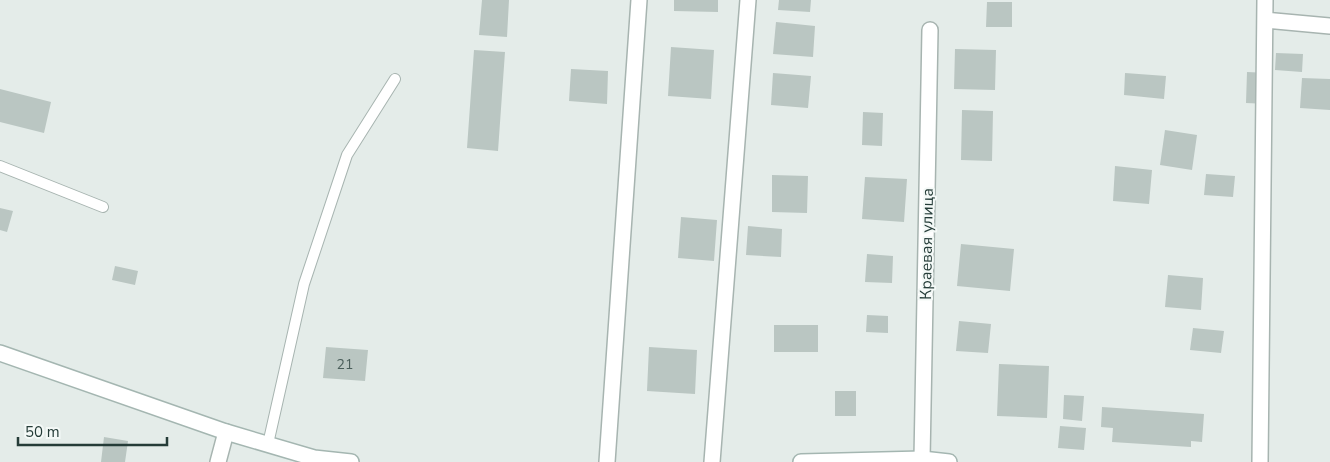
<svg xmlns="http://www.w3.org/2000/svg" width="1330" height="462" font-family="'Nunito Sans',sans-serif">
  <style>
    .building { fill: #bac6c2 }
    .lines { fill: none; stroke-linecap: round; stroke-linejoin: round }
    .lane-casing { stroke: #a7b4b0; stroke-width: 12 }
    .street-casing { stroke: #a7b4b0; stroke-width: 18 }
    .secondary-casing { stroke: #a4b6b1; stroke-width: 18 }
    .lane { stroke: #fff; stroke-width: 10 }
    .street { stroke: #fff; stroke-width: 15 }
    .secondary { stroke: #fff; stroke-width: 15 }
    .labels { text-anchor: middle; stroke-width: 4; stroke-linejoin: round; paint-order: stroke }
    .number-label { font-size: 14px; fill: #4a5e5a }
    .street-label { font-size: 16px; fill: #253c38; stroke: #f4f9f7 }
  </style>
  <rect width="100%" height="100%" fill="#e4ece9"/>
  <path class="building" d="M482 0H509L507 37 479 35Z
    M674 0H718V12L674 11Z
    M779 0H811L810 12 778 10Z
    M987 2H1012V27H986Z
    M776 22 815 26 813 57 773 54Z
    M671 47 714 50 711 99 668 96Z
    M955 49 996 50 995 90 954 89Z
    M474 50 505 52 498 151 467 148Z
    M1276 53 1303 54 1302 72 1275 70Z
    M571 69 608 71 607 104 569 101Z
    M1247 72 1269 73 1268 104 1246 103Z
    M773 73 811 76 808 108 771 105Z
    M1125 73 1166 76 1164 99 1124 95Z
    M1302 78 1330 79V110L1300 108Z
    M0 89 51 102 44 133 0 122Z
    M962 110 993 111 992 161 961 160Z
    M863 112 883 113 882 146 862 145Z
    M1165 130 1197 135 1192 170 1160 165Z
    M1115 166 1152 170 1149 204 1113 201Z
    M1206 174 1235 176 1233 197 1204 195Z
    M772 175 808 176 807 213 772 212Z
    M865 177 907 179 904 222 862 219Z
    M0 208 13 211 7 232 0 230Z
    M681 217 717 220 714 261 678 258Z
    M748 226 782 229 781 257 746 255Z
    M961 244 1014 249 1010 291 957 286Z
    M867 254 893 256 892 283 865 282Z
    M115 266 138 271 135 285 112 280Z
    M1168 275 1203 278 1201 310 1165 307Z
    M867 315 888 316V333L866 332Z
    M959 321 991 324 988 353 956 351Z
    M774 325H818V352H774Z
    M1193 328 1224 331 1221 353 1190 350Z
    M326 347 368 350 365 381 323 378Z
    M649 347 697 350 695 394 647 391Z
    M999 364 1049 366 1047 418 997 416Z
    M835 391H856V416H835Z
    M1064 395 1084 396 1082 421 1063 419Z
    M1102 407 1204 414 1202 442 1191 441V447L1112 442 1113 428 1101 427Z
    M1060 426 1086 428 1084 450 1058 448Z
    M104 437 128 441 125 462H101Z"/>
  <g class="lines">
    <g class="lane-casing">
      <path id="lane" d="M0 166 103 207
        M268 444 304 284 347 155 395 79"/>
    </g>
    <g class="street-casing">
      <path id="street" d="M1265 20 1330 26
        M922 459 930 30
        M218 462 226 432
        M607 462 639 0
        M712 462 748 0
        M1260 462 1265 0"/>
    </g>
    <g class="secondary-casing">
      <path id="secondary" d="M0 353 226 432 314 458 351 462
        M801 462 922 459 949 462"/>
    </g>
    <use href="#lane" class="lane"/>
    <use href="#street" class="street"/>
    <use href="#secondary" class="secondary"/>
  </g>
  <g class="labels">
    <g class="number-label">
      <text x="345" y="369">21</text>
    </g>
    <g class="street-label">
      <text transform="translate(926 244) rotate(-89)" y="6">Краевая улица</text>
    </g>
  </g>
  <path d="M18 437v8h149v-8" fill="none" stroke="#253c38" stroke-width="2.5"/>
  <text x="25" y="437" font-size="15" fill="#253c38" stroke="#f4f9f7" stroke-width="4" paint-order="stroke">50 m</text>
</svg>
